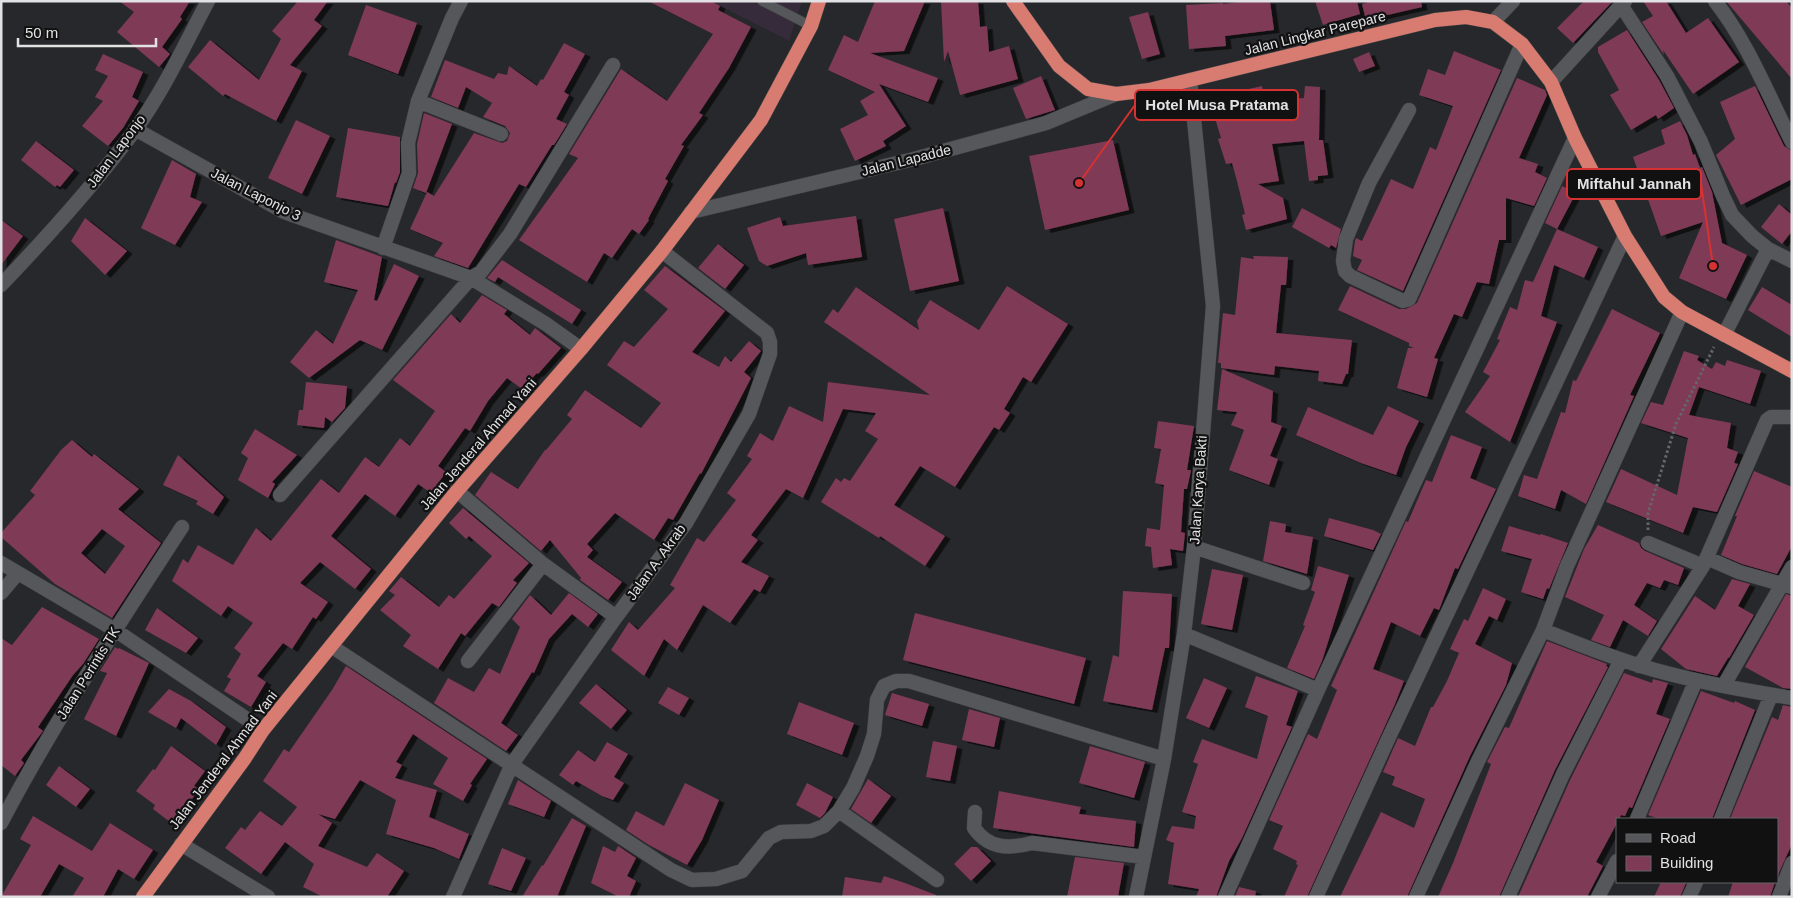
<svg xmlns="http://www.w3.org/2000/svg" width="1793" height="898" font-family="Helvetica,sans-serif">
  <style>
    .industrial { fill: #362b3a }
    .building { fill: #7f3a56; fill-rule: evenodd; filter: url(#shadow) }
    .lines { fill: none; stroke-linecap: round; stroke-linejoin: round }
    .service-casing { stroke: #424345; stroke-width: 10 }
    .minor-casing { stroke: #424345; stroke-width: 15 }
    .trunk-casing { stroke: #424345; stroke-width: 15 }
    .path { stroke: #656668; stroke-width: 3; stroke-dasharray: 2.5 2.5; stroke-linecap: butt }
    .service { stroke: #56575a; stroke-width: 9 }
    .minor { stroke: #56575a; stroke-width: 14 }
    .trunk { stroke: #d87b70; stroke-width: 14 }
    .labels { text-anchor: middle; stroke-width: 4.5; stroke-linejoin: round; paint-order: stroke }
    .street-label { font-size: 14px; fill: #e2e2e4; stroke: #111112 }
    .leader { fill: none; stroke: #d73131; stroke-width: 2 }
    .callout-dot { fill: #d73131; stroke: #111112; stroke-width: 2 }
    .callout { fill: #111112; stroke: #d73131; stroke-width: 2 }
    .callout-label { font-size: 15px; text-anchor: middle; font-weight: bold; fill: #e2e2e4 }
  </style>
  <defs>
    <filter id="shadow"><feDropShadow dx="5.5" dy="3" stdDeviation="0" flood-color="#0009"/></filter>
  </defs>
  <rect width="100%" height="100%" fill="#27282b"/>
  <path class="industrial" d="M711 1H802L789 41Z"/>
  <path class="building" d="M119 1H190L180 17 182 19 162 47 170 54 159 67 117 32 134 12Z
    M298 1H328L314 20 322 26 290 65 302 71 276 121 225 94 223 96 188 67 210 40 259 80 281 39 272 31Z
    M648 1H711L720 6 718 10 751 27 729 68 699 113 703 115 681 145 684 146 665 179 668 181 648 219 649 220 639 234 632 229 612 258 604 253 587 282 519 240 578 158 569 154 621 69 667 101 713 34Z
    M875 1H925L904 51 870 53 938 78 928 102 879 84 906 126 883 141 886 146 855 161 840 129 868 115 860 101 875 92 828 70 844 35 858 42Z
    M941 1H978L980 27 987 26 989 52 1009 46 1018 79 960 95 948 51 944 62Z
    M1247 1H1270L1274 30 1225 36 1226 46 1189 49 1186 5 1223 3V4Z
    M1315 1H1357L1360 14 1323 25Z
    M1371 1H1421L1422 7 1366 20 1362 4Z
    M1584 1H1613L1573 43 1557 28Z
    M1643 1H1666L1686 33 1708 18 1739 62 1693 94 1663 50 1664 55 1642 22 1653 16Z
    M1726 1H1786L1792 8V79Z
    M366 5 417 23 398 74 348 55Z
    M1148 12 1160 54 1142 59 1129 17Z
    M1627 30 1659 80 1674 108 1658 119 1656 115 1631 130 1610 95 1619 90 1598 52V47Z
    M564 43 585 54 564 92 569 95 556 119 567 124 554 145H552L526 187 519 184 468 268 434 256 443 243 410 229 427 192 434 196 474 133 502 143 507 141 510 133 505 126 483 117 492 103 466 87 458 108 431 97 445 60 494 79 498 73 507 75 509 66 537 86 541 79 543 80Z
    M1454 51 1501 70 1403 291 1357 270 1362 260 1353 256 1355 241 1356 238 1362 241 1391 179 1413 189 1430 147 1436 150 1453 106 1419 95 1428 69 1445 75Z
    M1369 52 1375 66 1359 72 1353 59Z
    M103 54 143 72 132 97 139 101 123 128 108 146 82 126 103 101 95 97 108 76 95 70Z
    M1041 76 1055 110 1026 119 1013 88Z
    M1517 78 1545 90 1547 95 1519 158 1538 164 1535 172 1547 178 1534 206 1506 198V240H1499L1489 284 1477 282 1462 317 1454 314 1434 358 1438 359 1427 397 1397 388 1408 348H1414L1409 346V343L1338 310 1350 286 1399 309H1406L1417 303Z
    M1262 86 1264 101 1304 98 1305 86 1320 87 1319 140H1323L1328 175 1318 176V180L1309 181 1304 141 1272 144 1279 181 1258 184 1283 198 1287 219 1246 230 1242 215 1245 214 1237 181 1232 163 1226 164 1218 139 1221 138 1209 98Z
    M1755 86 1784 146 1792 151V179L1741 205 1716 155 1735 139 1720 102Z
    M424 113 452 124 426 193 413 188 418 173 417 144Z
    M296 120 330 136 302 194 268 178Z
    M1680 121 1687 135 1693 155 1695 154 1700 168 1702 167 1712 192 1722 243 1747 255 1726 299 1679 278 1703 222 1661 236 1633 157 1665 144 1661 130Z
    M348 128 400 137V172L396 183 395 182 388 206 336 197Z
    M1113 140 1129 210 1045 230 1029 156Z
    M36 141 74 170 60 187 57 185 55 187 21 160Z
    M172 160 196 174 190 197 202 202 175 245 141 228Z
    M1562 186 1576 193 1557 229 1545 223Z
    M1779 204 1792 215V231L1782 244 1761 227Z
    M943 208 959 281 910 291 894 219Z
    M1302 208 1341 229 1336 248 1331 245 1329 248 1292 227Z
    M856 216 862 257 808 265 806 253 767 266 759 261 747 228 780 217 783 226Z
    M85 218 127 251 105 275 71 241Z
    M1 220 23 236 1 265Z
    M1557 229 1598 247 1584 278 1554 265 1541 316 1557 322 1510 442 1465 412 1490 376 1483 372 1500 340 1497 339 1510 307 1517 310 1525 280 1533 282Z
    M336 240 382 257 374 300 377 301 394 264 419 276 382 350 360 340 309 378 290 362 316 330 333 344 358 290 324 282Z
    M718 244 744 265 725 289 698 268Z
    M1253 256 1288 257 1286 285H1281L1276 333 1352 340 1348 374H1346L1342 384 1318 381 1319 371 1275 366 1274 375 1221 368V363H1218L1223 313 1235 315 1241 257 1254 259Z
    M502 260 581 310 572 324 498 277 495 282 487 278Z
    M665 266 725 311 692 352 719 367 725 356 731 362 749 341 761 351 744 372 751 378 701 474 700 473 673 520 668 518 654 540 615 513 587 544 593 550 587 557 622 582 608 600 580 580 581 578 550 540 541 551 475 495 491 472 518 489 545 450H546L572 419 567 415 585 390 641 428 661 403 607 365 624 341 634 347 668 309 644 290Z
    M1007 286 1068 324 1031 382 1023 377 1004 409 1010 413 999 430 994 427 955 487 920 466 894 505 945 536 925 566 880 536 879 538 821 502 836 478 841 482 844 478 850 481 878 439 865 431 876 413 843 409 803 498 786 489 751 535 758 540 741 562 769 576 760 592 754 589 730 623 703 605 677 650 664 639 644 676 611 650 629 622 638 630 675 588 670 585 697 538 704 542 736 500 727 493 752 459 747 456 760 433 773 441 789 406 823 422 828 382 930 395 824 322 833 309 838 313 856 287 919 330 917 321 930 300 979 330Z
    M1762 287 1792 305V337L1748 310Z
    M482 295 507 310 504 314 530 335 535 328 561 348 538 374 537 373 522 389 507 378 488 401 470 431 465 428 438 466 446 472 431 493 418 484 395 516 365 494 331 536 371 569 355 589 320 562 300 583 328 602 316 619 313 617 292 649 283 643 257 676 266 682 251 707 224 691 231 679 227 677 241 654 234 648 253 623 228 606 221 616 172 581 183 559 188 563 198 545 233 565 256 528 271 541 321 479 339 493 365 457 379 467 400 438 410 446 435 411 393 380 451 314 460 323Z
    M1612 309 1660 333 1630 395 1634 396 1586 504 1561 490 1555 509 1518 496 1524 475 1537 479 1561 412 1565 413 1573 380 1576 381Z
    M1684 351 1699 356 1697 360 1712 369 1716 362 1725 366 1727 360 1761 371 1750 404 1699 387 1689 415 1731 423 1727 448 1738 452 1734 463 1738 464 1717 512 1693 507 1683 533 1606 502 1621 469 1677 495 1688 438 1641 423 1651 402 1663 405Z
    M1222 369 1273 391 1271 422 1282 426 1270 456 1278 459 1269 485 1229 470 1244 430 1231 425 1237 412 1217 410Z
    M306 382 347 386 345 408 332 422 325 417 324 428 297 425 299 410H303Z
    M1388 406 1419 421 1406 447 1396 475 1361 463 1296 435 1308 407 1373 435Z
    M1158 421 1194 426 1187 470H1191L1187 489H1184L1181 532 1185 533 1183 551 1170 549 1172 565 1153 568 1151 547 1145 546 1147 528 1160 530 1164 485 1155 483 1161 449 1154 448Z
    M255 429 297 455 272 482 275 484 268 498 238 480 248 458 241 453Z
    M1451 435 1482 447 1470 478 1496 489 1458 569 1455 568 1439 610 1434 608 1420 636 1391 622 1373 669 1404 681 1395 704 1307 897H1284L1298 865 1296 864 1297 861 1273 849 1283 826 1269 820 1308 734 1317 739 1337 690 1331 686 1406 521 1408 522 1426 480 1432 482Z
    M72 440 92 457 94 454 139 489 118 509 161 543 112 618 55 584 1 537V533L35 495 30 491 61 450ZM102 529 125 546 105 574 81 553Z
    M178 455 224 497 213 514 196 504 198 501 163 485Z
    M1754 471 1792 487V546L1777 574 1742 564 1721 555 1737 516H1735Z
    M463 508 529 563 513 580 517 583 499 607 492 603 465 636 461 633 438 669 403 646 411 635 380 610 395 595 389 591 401 577 439 607 449 595 454 599 492 556 469 536 466 539 449 523Z
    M1329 518 1373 530 1381 534 1373 550 1324 536Z
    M1270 521 1286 524 1285 532 1313 537 1307 574 1263 561Z
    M1598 525 1639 543 1641 548 1645 551 1684 568 1678 585 1664 580 1660 588 1647 583 1634 605 1657 621 1648 636 1623 620 1610 647 1591 640 1604 615 1565 597 1584 549Z
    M1509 526 1540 535 1541 534 1568 543 1549 589 1547 588 1543 599 1521 592 1532 559 1501 551Z
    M1318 566 1349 575 1322 661 1314 679 1287 668 1305 626 1303 625 1315 592 1311 590Z
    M1212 569 1243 575 1232 630 1201 624Z
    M1732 579 1750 584 1738 606 1754 615 1729 658H1728L1717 676 1686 669 1661 649 1695 596 1715 610Z
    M1483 588 1506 599 1497 620 1489 616 1475 644 1512 663 1506 685 1470 756 1407 897H1340L1381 812 1414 828 1425 799 1392 785 1395 777 1383 772 1398 738 1415 746 1431 707H1433L1447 681 1459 653 1450 649 1464 619 1468 621Z
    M1123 591 1172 594 1169 648H1165L1152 710 1103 701 1113 655 1119 657Z
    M569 593 598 614 588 627 572 614 549 639 534 673 532 672 501 723 518 735 506 751 434 703 448 678 474 692 489 668 500 674 520 627 512 619 530 595 551 615Z
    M1786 594 1792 596V689L1783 688 1745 667Z
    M42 607 99 639 83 664 73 675 38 727 43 731 21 760 24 763 15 776 1 765V638L12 645Z
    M157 608 198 638 186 653 145 630Z
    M915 613 1086 658 1074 704 903 660Z
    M1547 641 1607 664 1606 666 1608 667 1555 770 1499 897H1438L1453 863 1491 764 1487 762 1505 727 1509 728Z
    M115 647 118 649 119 648 149 663 116 736 84 719 107 673 100 671Z
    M346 666 487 759 470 784 472 785 463 801 433 784 448 758 413 734 396 762 402 765 395 778 437 790 429 817 469 834 459 859 434 848 386 834 396 800 360 780 335 819 318 814 332 823 318 846 367 867 377 853 404 871 387 897H323L303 887 314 864 285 842 261 874 225 848 241 827 245 830 260 811 282 826 297 807 263 781 284 749 289 752 332 690Z
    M1624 673 1652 683 1653 679 1668 683 1656 714 1670 719 1632 808 1629 807 1625 816 1621 815 1619 819H1617V823L1596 862 1603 866 1587 897H1518L1571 778Z
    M1256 676 1298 691 1286 725 1292 727 1242 838 1229 861 1216 897H1196L1199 889 1168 884 1174 843 1166 840 1172 826 1194 829 1196 816 1182 812 1198 764 1193 762 1202 739 1257 759 1268 716 1245 707Z
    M1204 678 1227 688 1209 728 1186 718Z
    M596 684 627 710 611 729 579 703Z
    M668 687 689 698 679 715 658 703Z
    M169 689 191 701 226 727 216 745 181 718 176 728 148 712Z
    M1701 691 1734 703 1735 701 1755 710 1712 819H1659L1648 815Z
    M892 693 929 704 922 726 885 715Z
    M799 702 854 723 842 755 787 734Z
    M1783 705 1792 707V844L1777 877V819H1730L1772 717 1778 720Z
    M969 709 1000 718 994 747 962 740Z
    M933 741 957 746 950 781 926 777Z
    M607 742 628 754 614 777 624 783 613 800 602 796 576 781 573 785 559 775 578 750 595 762Z
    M171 746 205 771 194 786 199 789 174 825 153 809 155 805 136 791 153 769 155 770Z
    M1090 746 1145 762 1134 798 1079 783Z
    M59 766 90 789 76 807 46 785Z
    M868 779 891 796 871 823 851 809Z
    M518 780 551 801 544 817 508 804Z
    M685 783 719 800 702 840 687 865 649 845 626 830 636 811 664 826Z
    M807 783 833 797 825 813 820 818 796 805Z
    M999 791 1081 807 1079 814 1136 821 1134 847 993 828Z
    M33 816 92 851 110 823 153 850 134 879 118 869 103 897H72L84 878 59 864 40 897H1L31 845 20 839Z
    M572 818 586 826 557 897H522L542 865 543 866Z
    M603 846 615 852 618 846 636 858 627 876 636 881 629 897H619L591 883Z
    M971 847H977L991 861 971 881 954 864Z
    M502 848 526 858 511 891 488 884Z
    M1075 857 1124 863 1118 897H1067Z
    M884 876 905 883 936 895V897H842L845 877 881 883Z
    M1661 882H1682L1686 883 1680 897H1654Z
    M1733 882H1775L1770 897H1728Z
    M1239 887 1256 891 1255 897H1235Z"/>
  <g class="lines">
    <g class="service-casing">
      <path id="service" d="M762 1 811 26"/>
    </g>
    <g class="minor-casing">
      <path id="minor" d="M1715 1C1748 43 1768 95 1792 142
        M1621 5 1667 76 1701 142 1723 196 1732 215 1752 236 1768 249 1792 261
        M1493 22 1513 1
        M1551 82 1625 1
        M418 101 501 134
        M1409 110 1369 183 1346 239 1343 261 1345 271 1350 276 1403 301 1409 299 1411 295 1522 44
        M135 129 284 212 471 278 546 324 581 349
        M691 212 914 159 1046 123 1116 94
        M383 248 409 173 408 143 418 101 452 18 461 1
        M1 285C48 236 94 185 135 130 164 90 185 44 208 1
        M1724 335 1768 249
        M457 491 543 564 616 617
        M280 495 471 278 481 272 510 234 613 65
        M1648 543 1703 566
        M1194 547 1303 583
        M1707 558 1739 572 1792 587
        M1 563 115 630 263 730
        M1 593 18 573
        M1543 630C1575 643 1608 656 1641 666 1690 681 1741 690 1792 698
        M1184 634 1318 690
        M331 646 671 870 692 880 716 879 742 871 769 838 781 832 811 831 824 826 839 811 853 788 867 756 874 734 877 700 884 686 896 681H909L1164 759
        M468 661 543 564
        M1639 666 1703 566 1767 420 1771 417H1792
        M1724 685 1792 567
        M839 811 937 880
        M975 812 974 828C989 849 1008 849 1032 843L1144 857
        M1637 819 1696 680
        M1721 819 1771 695
        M1 823C55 720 119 624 182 527
        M181 844 268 897
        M453 897 512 764 616 617 686 523 749 414 770 354V342L767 333 662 251
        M1136 897 1164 759 1184 634 1194 547 1213 306 1190 80
        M1225 897 1318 690 1575 138
        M1316 897 1389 737 1625 236
        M1416 897 1478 761 1543 630 1567 566 1682 312
        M1508 897 1563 774 1621 660
        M1598 897 1617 861
        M1689 897 1696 882
        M1779 897 1792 863"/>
    </g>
    <g class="trunk-casing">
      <path id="trunk" d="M1013 1 1059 66 1088 89 1116 94 1149 90 1435 20 1466 17 1493 22 1522 44 1551 82 1575 138 1625 236 1664 297 1682 312 1792 371
        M143 897 245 758 263 730 331 646 457 491 581 349 662 251 761 120 811 26 819 1"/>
    </g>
    <path class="path" d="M1648 530V513L1676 424 1714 347"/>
    <use href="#service" class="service"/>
    <use href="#minor" class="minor"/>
    <use href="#trunk" class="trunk"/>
  </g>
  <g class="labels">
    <g class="street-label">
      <text transform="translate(1315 33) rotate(-14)" y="5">Jalan Lingkar Parepare</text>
      <text transform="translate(116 151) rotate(-53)" y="5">Jalan Laponjo</text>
      <text transform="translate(906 160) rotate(-14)" y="5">Jalan Lapadde</text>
      <text transform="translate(256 194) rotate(27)" y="5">Jalan Laponjo 3</text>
      <text transform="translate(478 444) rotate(-49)" y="5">Jalan Jenderal Ahmad Yani</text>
      <text transform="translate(1198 490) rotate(-86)" y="5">Jalan Karya Bakti</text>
      <text transform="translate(656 562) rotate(-54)" y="5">Jalan A. Akrab</text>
      <text transform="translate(88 673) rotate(-58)" y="5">Jalan Perintis TK</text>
      <text transform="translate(223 760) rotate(-53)" y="5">Jalan Jenderal Ahmad Yani</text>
    </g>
  </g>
  <path class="leader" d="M1079 183L1135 105M1713 266L1701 184"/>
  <g class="callout-dot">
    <circle cx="1079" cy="183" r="5"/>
    <circle cx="1713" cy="266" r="5"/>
  </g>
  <g class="callout">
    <rect x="1135" y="90" width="163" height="30" rx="5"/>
    <rect x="1567" y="169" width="134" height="30" rx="5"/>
  </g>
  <g class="callout-label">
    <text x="1217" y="110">Hotel Musa Pratama</text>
    <text x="1634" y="189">Miftahul Jannah</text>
  </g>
  <rect width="1793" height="898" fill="none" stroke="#e2e2e4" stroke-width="5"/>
  <rect x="1616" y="818" width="162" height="65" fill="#111112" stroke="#656566"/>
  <rect x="1626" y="834" width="25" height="8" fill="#56575a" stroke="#656566"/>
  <text x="1660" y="843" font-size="15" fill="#e2e2e4">Road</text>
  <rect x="1626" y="856" width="25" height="15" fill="#7f3a56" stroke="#656566"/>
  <text x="1660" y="868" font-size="15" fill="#e2e2e4">Building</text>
  <path d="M18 38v8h138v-8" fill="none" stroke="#e2e2e4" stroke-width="2.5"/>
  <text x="25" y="38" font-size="15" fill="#e2e2e4" stroke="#111112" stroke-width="4" paint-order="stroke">50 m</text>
</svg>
